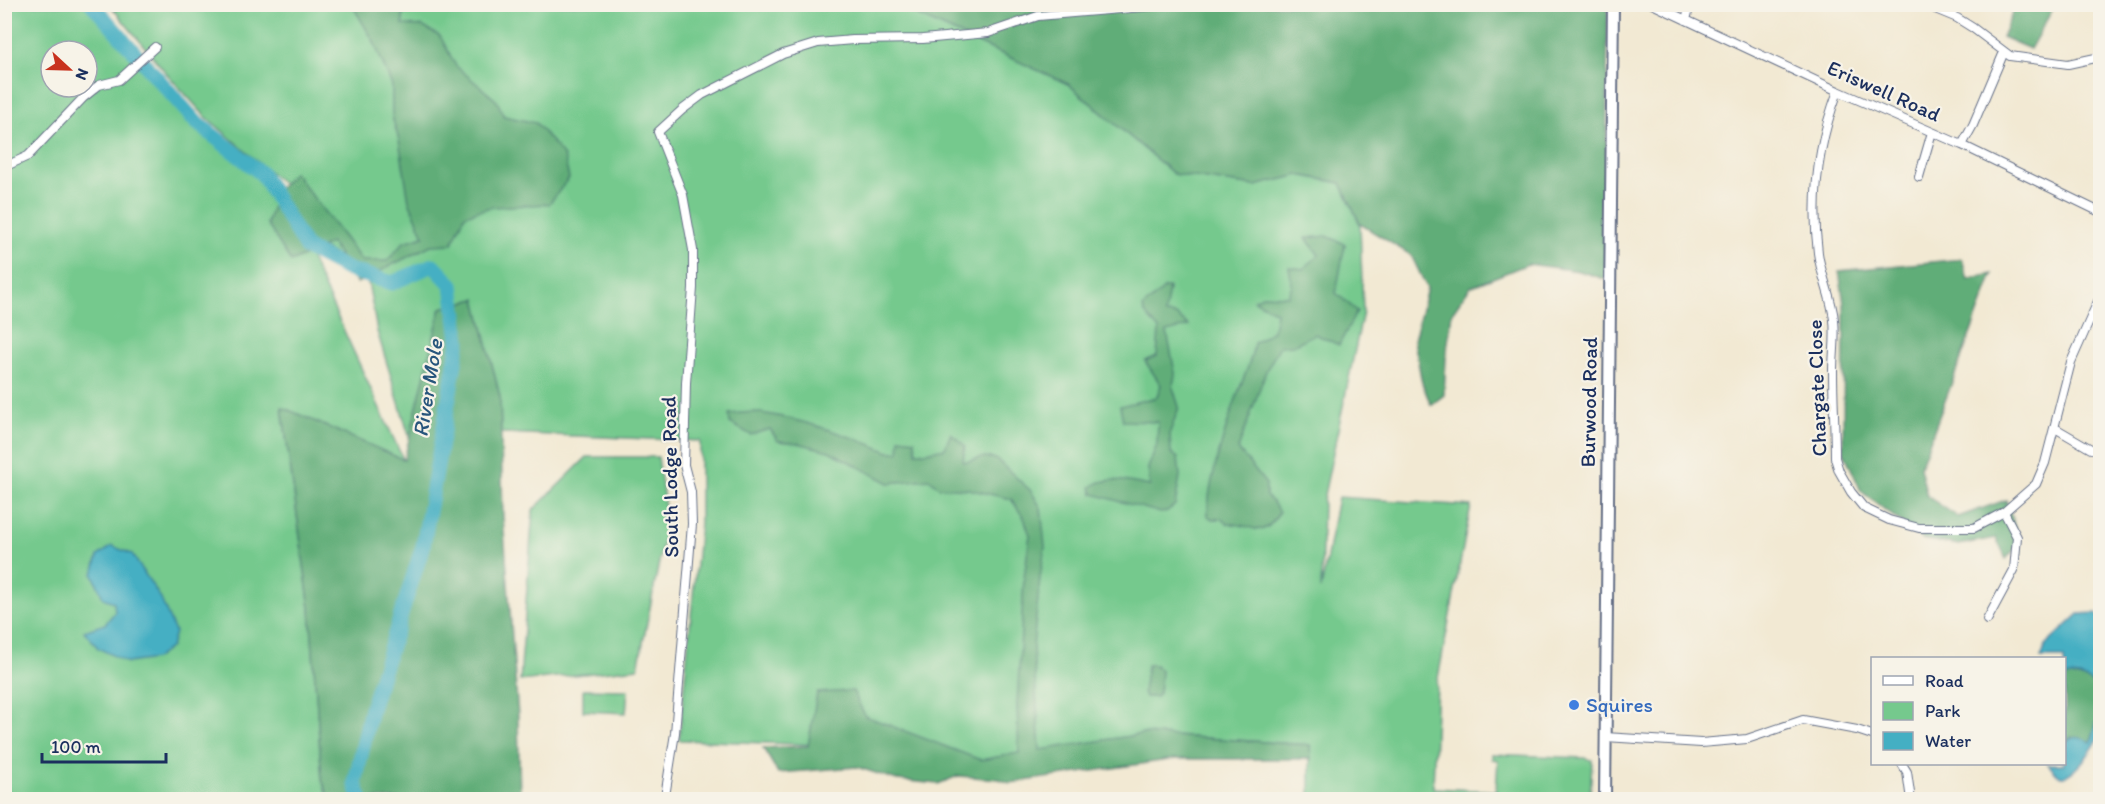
<svg xmlns="http://www.w3.org/2000/svg" width="2105" height="804" font-family="Itim,sans-serif">
  <style>
    .green { fill: #75c98d; stroke: #487c76; stroke-width: 1.5; fill-rule: evenodd }
    .forest { fill: #60ad78; stroke: #3e6e6b; stroke-width: 1.5 }
    .water { fill: #44afc3; stroke: #306f90; stroke-width: 1.5 }
    .lines { fill: none; stroke-linecap: round; stroke-linejoin: round }
    .river { stroke: #44afc3; stroke-width: 15 }
    .street-casing { stroke: #667087; stroke-width: 10 }
    .secondary-casing { stroke: #667087; stroke-width: 14 }
    .street { stroke: #fff; stroke-width: 8 }
    .secondary { stroke: #fff; stroke-width: 10 }
    .shop-dot { fill: #3f7fe0; stroke: #f7f3e8; stroke-width: 2 }
    .labels { text-anchor: middle; stroke-width: 4.5; stroke-linejoin: round; paint-order: stroke }
    .street-label { font-size: 21px; fill: #1b2f5e; stroke: #f7f3e8 }
    .shop-label { font-size: 21px; fill: #366cbe; stroke: #f7f3e8; text-anchor: start }
    .water-label { font-size: 22px; font-style: italic; fill: #27557c; stroke: #f7f3e8 }
  </style>
  <rect width="100%" height="100%" fill="#f7f3e8"/>
  <filter id="ink" filterUnits="userSpaceOnUse"><feTurbulence type="fractalNoise" baseFrequency=".0167" numOctaves="2"/><feDisplacementMap in="SourceGraphic" scale="12" xChannelSelector="R" yChannelSelector="G"/><feConvolveMatrix kernelMatrix="1 2 1 2 8 2 1 2 1" color-interpolation-filters="sRGB"/></filter>
  <filter id="wash" filterUnits="userSpaceOnUse"><feTurbulence type="fractalNoise" baseFrequency=".008" numOctaves="4" result="noise"/><feDisplacementMap in="SourceGraphic" scale="24" xChannelSelector="R" yChannelSelector="G"/><feGaussianBlur stdDeviation="1.35" result="paint"/><feColorMatrix in="noise" values="0 0 0 0 0 0 0 0 0 0 0 0 0 0 0 0 0 1.4 0 .05"/><feComposite in="paint" operator="in"/></filter>
  <g filter="url(#wash)">
    <rect width="100%" height="100%" fill="#f2e9d3"/>
    <path class="green" d="M5 5H92L196 122 262 174 306 248 404 461 282 408 310 608 322 780 330 799 5 800ZM51 51H87V87H51Z
      M110 5H895L1068 84 1174 174 1255 186 1299 175 1341 183 1360 224 1363 312 1323 500 1321 589 1338 497 1471 506 1437 683 1433 788 1496 791 1498 760 1492 759V754L1585 758 1592 760 1590 799H1310V745L1143 734 981 760 933 749 679 740 700 523V441L501 433 500 397 476 299 441 308 410 439 377 331 366 271 315 244 288 188 205 116 167 74Z
      M587 457H658L667 522 638 668 520 681 533 510Z
      M583 689 628 690 626 713 583 711Z"/>
    <path class="forest" d="M396 5 403 6V25L422 26 440 36 456 66 497 101 504 116 536 123 564 156 569 178 549 204 491 207 465 215 452 244 431 245 357 283 331 243 291 262 267 224 279 188 294 172 362 261H387L404 242 424 236 409 201 399 140 392 117V86L373 40 352 5Z
      M895 5H1608L1605 279 1579 271 1528 264 1470 287 1452 313 1446 358 1444 395 1431 405 1422 383 1414 340 1427 288 1411 255 1360 224 1341 183 1299 175 1255 186 1174 174 1068 84Z
      M2016 5H2055L2030 49 2002 37Z
      M1327 236 1345 244 1336 293 1357 311 1339 345 1315 334 1293 345 1280 346 1266 371 1238 449 1266 484V496L1273 502 1279 513C1260 544 1254 522 1228 524L1222 519H1212L1208 516C1206 488 1227 424 1237 396 1243 378 1252 362 1254 343L1273 331 1276 312 1254 300 1264 295 1288 296 1292 285 1289 267 1303 269 1319 255 1306 238Z
      M1962 259 1968 279 1993 274 1920 467 1927 496 1958 517 2006 500 2020 543 2006 559 1996 538 1959 545 1922 539 1861 491 1843 450 1844 304 1839 271Z
      M1165 288H1169L1165 314 1176 315 1189 326 1167 332 1175 373 1173 388 1179 407 1170 432 1171 453 1178 458 1180 476 1175 505 1167 511 1161 513 1093 494 1091 487C1107 474 1132 483 1150 486L1148 468 1157 444 1158 422 1123 421 1120 406 1157 397 1161 385 1145 361 1157 356 1159 330 1144 312 1143 307Z
      M476 299 500 397 503 517 518 716 520 799H330L322 780 310 608 282 407 404 460 441 308Z
      M755 412C802 419 846 434 889 452H899L900 438 915 440 916 452H926L945 448 951 433 965 446 963 462 985 457 996 459 1031 491 1041 508 1045 547 1040 578 1033 647 1040 750 1143 734 1310 745 1311 759H1175L1010 783 999 779 958 776 938 784 897 780 857 767 778 773 763 748 808 746 817 693 853 691 865 716 981 760 1019 753 1017 705 1024 578 1030 535 1024 518 1011 499 968 489 939 487 929 479 889 483 829 451 798 443 778 441 770 429 751 435 730 423 729 414Z
      M1147 665H1155L1161 671 1159 693 1156 697H1145L1143 692Z
      M2068 676C2082 676 2091 680 2100 690V711L2091 742 2071 737 2065 742V679Z"/>
    <path class="water" d="M112 546 132 554 160 597 175 632 171 647 155 659 128 663 98 648 84 631 105 624 115 612 114 602 103 598 93 574 98 556Z
      M2096 613 2100 616V690C2091 680 2082 676 2068 676L2065 679 2064 658H2041L2046 645 2079 614Z
      M2100 711C2101 717 2101 725 2100 731 2099 743 2075 776 2062 776 2055 775 2052 768 2048 764H2064L2065 742C2075 735 2080 737 2091 742Z"/>
    <g class="lines">
      <path class="river" d="M92 4 196 122 262 174 306 248 349 270 392 283 433 265 452 285 459 340 423 546 371 709 355 783 361 800"/>
    </g>
  </g>
  <g filter="url(#ink)">
    <g class="lines">
      <g class="street-casing">
        <path id="street" d="M1652 4 1838 91 1962 145 2100 212
          M1923 4 1957 18 1973 28 2010 56 2068 64 2100 57
          M1686 20 1690 4
          M1838 91C1818 144 1811 197 1818 253 1821 276 1832 298 1834 320 1836 338 1833 354 1833 371 1833 400 1835 429 1835 458L1839 471 1851 492 1864 508 1889 520 1919 528H1974L2004 512 2036 484 2045 463 2071 362 2100 297
          M1962 145 1973 125 2004 52
          M4 167 28 156 83 98 99 85 119 80 155 47
          M1919 177 1932 132
          M2055 428 2091 449
          M1987 620 2014 570 2017 537 2004 512
          M1605 737 1701 743 1747 739 1803 720 1857 730 1872 735
          M1902 764 1907 772 1911 800
          M666 790 675 733 692 524 691 492 684 465 686 383 693 288V250L683 195 658 132 682 110 702 95 783 54 818 43 853 40 923 39 988 33 1038 16 1178 4"/>
      </g>
      <g class="secondary-casing">
        <path id="secondary" d="M1605 800 1613 4"/>
      </g>
      <use href="#street" class="street"/>
      <use href="#secondary" class="secondary"/>
    </g>
  </g>
  <circle class="shop-dot" cx="1574" cy="705" r="6"/>
  <g class="labels">
    <g class="street-label">
      <text transform="translate(1884 91) rotate(24)" y="7">Eriswell Road</text>
      <text transform="translate(1817 388) rotate(-92)" y="7">Chargate Close</text>
      <text transform="translate(1589 402) rotate(-89)" y="7">Burwood Road</text>
      <text transform="translate(670 477) rotate(-91)" y="7">South Lodge Road</text>
    </g>
    <g class="shop-label">
      <text x="1586" y="712">Squires</text>
    </g>
    <g class="water-label">
      <text transform="translate(427 388) rotate(-81)" y="8">River Mole</text>
    </g>
  </g>
  <rect width="2105" height="804" fill="none" stroke="#f7f3e8" stroke-width="24"/>
  <rect x="1871" y="657" width="195" height="108" fill="#f7f3e8" stroke="#9fa5b1" stroke-width="1.5"/>
  <rect x="1883" y="676" width="30" height="9" fill="#ffffff" stroke="#9fa5b1" stroke-width="1.5"/>
  <text x="1925" y="687" font-size="18" fill="#1b2f5e">Road</text>
  <rect x="1883" y="702" width="30" height="18" fill="#75c98d" stroke="#9fa5b1" stroke-width="1.5"/>
  <text x="1925" y="717" font-size="18" fill="#1b2f5e">Park</text>
  <rect x="1883" y="732" width="30" height="18" fill="#44afc3" stroke="#9fa5b1" stroke-width="1.5"/>
  <text x="1925" y="747" font-size="18" fill="#1b2f5e">Water</text>
  <g transform="translate(69 69) rotate(112)"><circle r="28" fill="#f7f3e8" stroke="#9fa5b1" stroke-width="1.5"/>
  <path d="M0-4.5L10 22L0 15L-10 22Z" fill="#c8321e"/>
  <text y="-9" font-size="16" font-weight="bold" text-anchor="middle" fill="#1b2f5e">N</text>
  </g>
  <path d="M42 753v9h124v-9" fill="none" stroke="#1b2f5e" stroke-width="3"/>
  <text x="51" y="753" font-size="18" fill="#1b2f5e" stroke="#f7f3e8" stroke-width="4.5" paint-order="stroke">100 m</text>
</svg>
